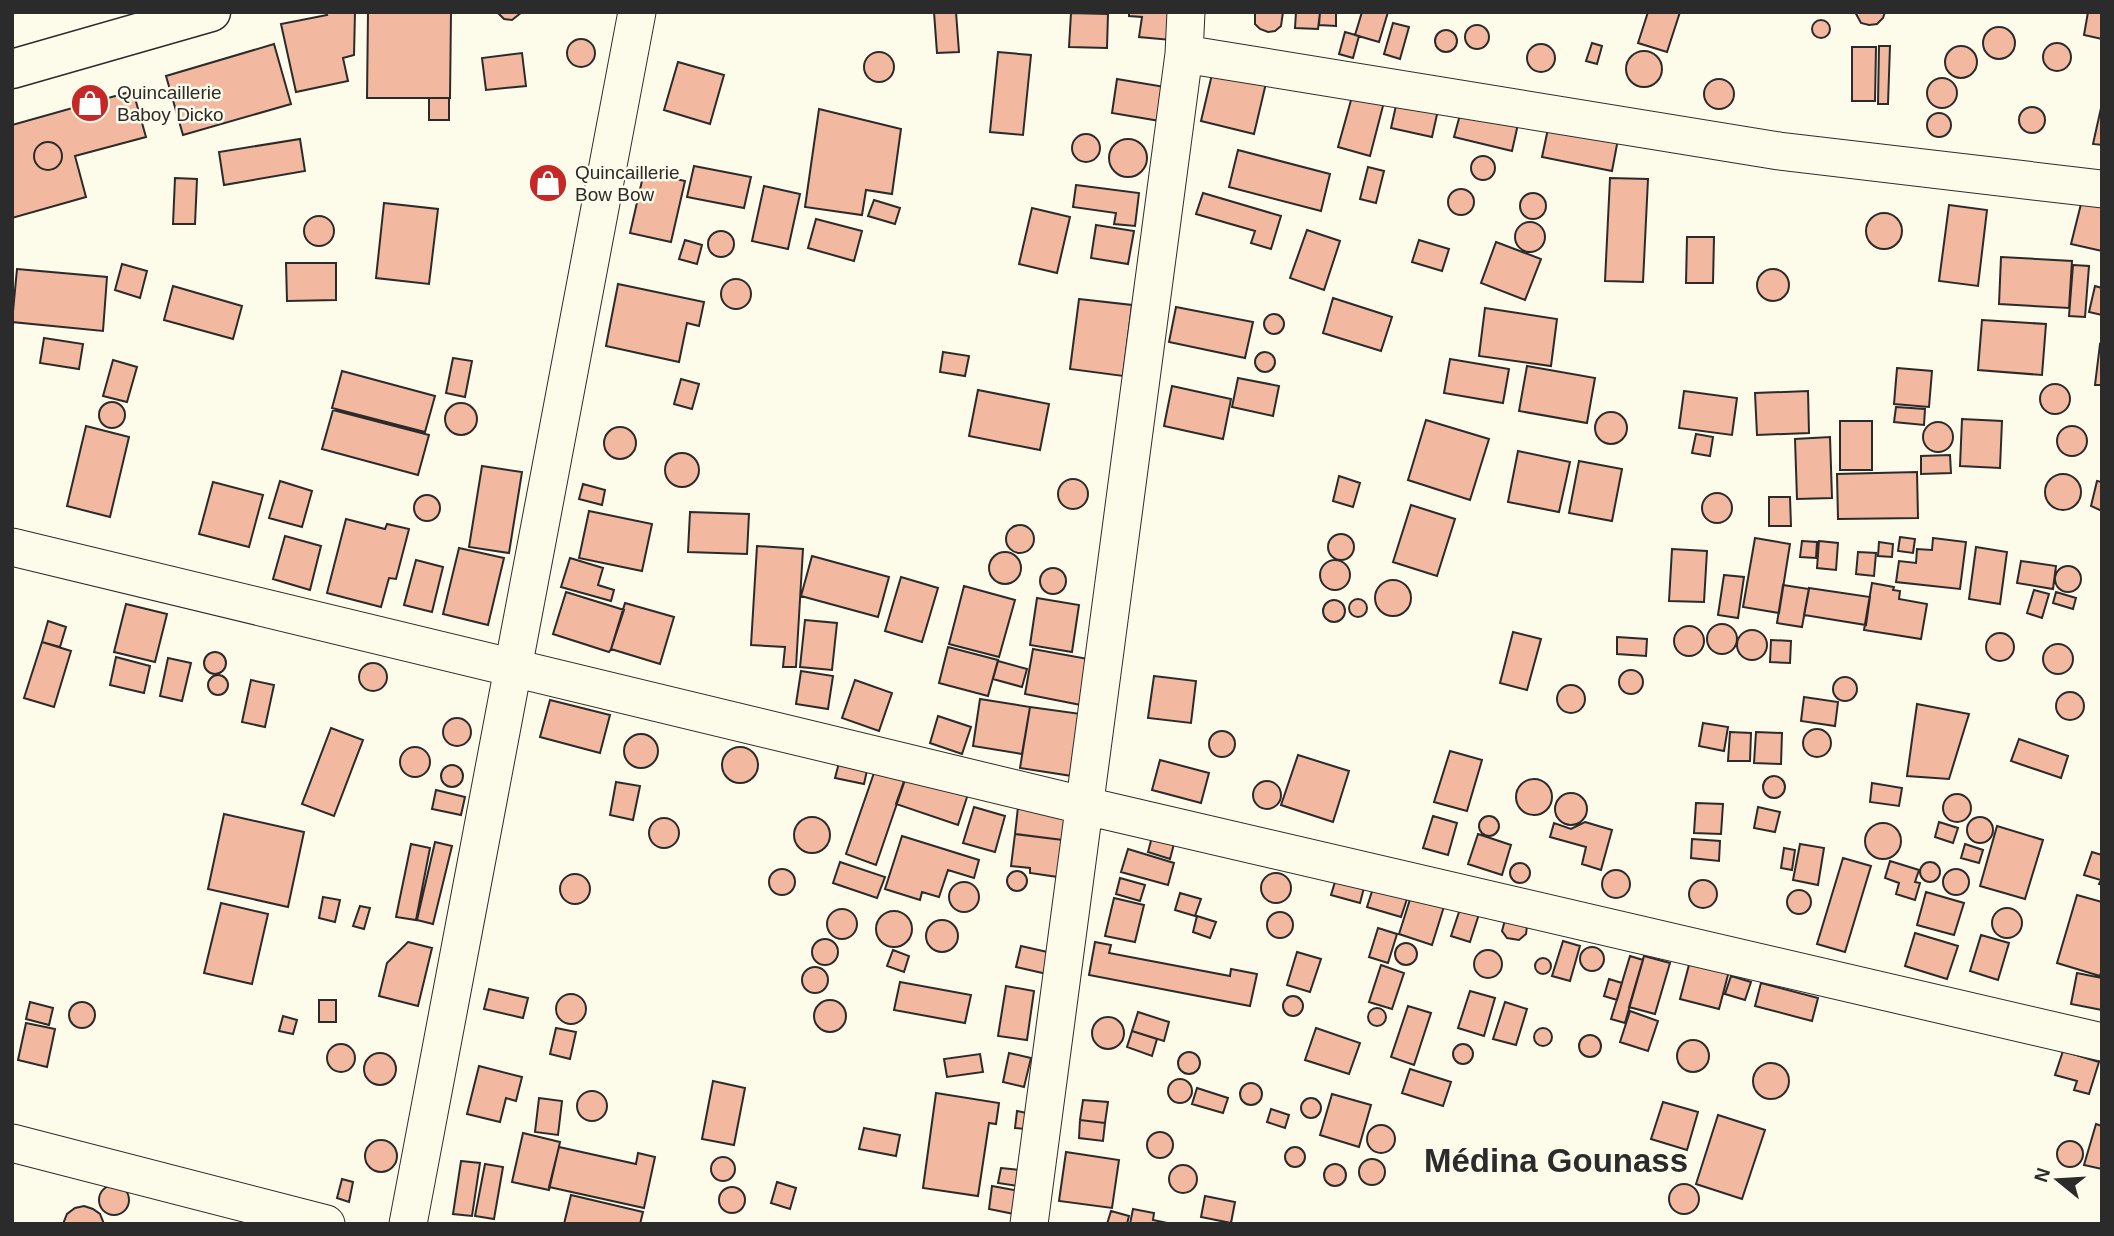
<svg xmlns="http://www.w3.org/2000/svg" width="2114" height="1236" font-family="Helvetica,sans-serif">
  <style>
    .building { fill: #f2b8a0; stroke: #2b2b2b; stroke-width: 2 }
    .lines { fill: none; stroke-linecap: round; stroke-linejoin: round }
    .minor-casing { stroke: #2b2b2b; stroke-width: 39 }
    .highway-casing { stroke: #2b2b2b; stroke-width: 41 }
    .minor { stroke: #fdfbea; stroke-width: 37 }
    .highway { stroke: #fdfbea; stroke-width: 38 }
    .labels { text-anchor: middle; stroke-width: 5; stroke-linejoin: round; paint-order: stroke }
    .poi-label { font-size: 19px; fill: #2b2b2b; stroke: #fdfbea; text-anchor: start }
    .town-label { font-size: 33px; font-weight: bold; fill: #2b2b2b; stroke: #fdfbea }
  </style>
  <rect width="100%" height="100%" fill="#fdfbea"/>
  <path class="building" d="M326 12H355L354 55 343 58 348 81 296 92 281 24 327 15Z
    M368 12H451L450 98H367Z
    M497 12H522L512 20 504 19Z
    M934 12H956L959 52 937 53Z
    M1129 12H1174L1171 40 1139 37 1142 17 1129 16Z
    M1255 12H1283L1281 26 1275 31 1268 32 1260 29 1255 24Z
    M1296 12H1320L1318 29 1295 28Z
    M1320 12H1336V26L1319 25Z
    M1362 12H1388L1379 42 1355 35Z
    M1648 12H1680L1667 52 1638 43Z
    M1855 12H1885L1883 18 1877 24 1869 25 1861 23Z
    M2088 12H2102V39L2084 35Z
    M1071 13 1108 14 1107 48 1069 47Z
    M1812 29a9 9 0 1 1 18 0a9 9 0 1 1-18 0Z
    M1393 23 1409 27 1400 59 1384 54Z
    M1465 37a12 12 0 1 1 24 0a12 12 0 1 1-24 0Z
    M1983 43a16 16 0 1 1 32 0a16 16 0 1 1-32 0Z
    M1435 41a11 11 0 1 1 22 0a11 11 0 1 1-22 0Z
    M1345 32 1359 36 1353 58 1339 54Z
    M567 53a14 14 0 1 1 28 0a14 14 0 1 1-28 0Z
    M2043 57a14 14 0 1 1 28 0a14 14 0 1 1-28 0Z
    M1592 43 1602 46 1597 64 1586 61Z
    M1527 58a14 14 0 1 1 28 0a14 14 0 1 1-28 0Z
    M274 44 291 104 183 135 166 76Z
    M1945 62a16 16 0 1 1 32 0a16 16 0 1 1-32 0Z
    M1879 46H1890L1888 104H1878Z
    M1852 47H1876L1875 101H1852Z
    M1626 69a18 18 0 1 1 36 0a18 18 0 1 1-36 0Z
    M864 67a15 15 0 1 1 30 0a15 15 0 1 1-30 0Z
    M998 52 1031 55 1023 135 990 132Z
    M522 53 526 86 486 90 482 58Z
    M678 62 724 75 710 124 664 110Z
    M1213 70 1266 83 1254 134 1201 121Z
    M1927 93a15 15 0 1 1 30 0a15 15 0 1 1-30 0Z
    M1704 94a15 15 0 1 1 30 0a15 15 0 1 1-30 0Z
    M1117 79 1165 87 1160 121 1112 113Z
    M133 91 146 137 75 156 86 197 12 218V125Z
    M1353 93 1384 102 1370 156 1338 147Z
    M429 98H449V120H429Z
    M1397 101 1438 110 1432 137 1391 128Z
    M2019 120a13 13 0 1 1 26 0a13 13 0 1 1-26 0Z
    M2101 108H2102V145L2093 144Z
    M819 109 901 129 892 194 866 190 862 215 805 207Z
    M1461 111 1518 124 1512 151 1454 137Z
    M1927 125a12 12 0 1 1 24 0a12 12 0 1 1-24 0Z
    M1549 124 1618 139 1612 171 1542 157Z
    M1072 148a14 14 0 1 1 28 0a14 14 0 1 1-28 0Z
    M300 139 305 171 224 185 219 152Z
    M1109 158a19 19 0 1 1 38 0a19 19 0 1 1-38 0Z
    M34 156a14 14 0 1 1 28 0a14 14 0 1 1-28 0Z
    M1238 150 1330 174 1321 211 1229 187Z
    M1471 168a12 12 0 1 1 24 0a12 12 0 1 1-24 0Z
    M694 166 751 177 744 208 687 197Z
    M1368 167 1384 171 1376 203 1360 199Z
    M644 172 685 181 671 242 630 233Z
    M175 178 197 179 195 224H173Z
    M1610 178 1648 179 1643 282 1605 281Z
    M1076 185 1139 193 1135 226 1114 224 1116 213 1073 207Z
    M764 186 800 194 788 249 752 241Z
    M1448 202a13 13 0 1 1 26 0a13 13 0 1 1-26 0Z
    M1203 193 1281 216 1271 249 1251 243 1255 231 1196 214Z
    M1520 206a13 13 0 1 1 26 0a13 13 0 1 1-26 0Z
    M2083 196 2102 200V251L2071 244Z
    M874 200 900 208 895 224 868 216Z
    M384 203 438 209 429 284 376 278Z
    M1949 205 1987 210 1978 286 1939 281Z
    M1032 208 1070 217 1057 273 1019 264Z
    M1866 231a18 18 0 1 1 36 0a18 18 0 1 1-36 0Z
    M304 231a15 15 0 1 1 30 0a15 15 0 1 1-30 0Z
    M816 219 862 231 854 261 808 248Z
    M1515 237a15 15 0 1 1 30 0a15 15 0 1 1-30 0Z
    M1096 225 1134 231 1128 264 1091 258Z
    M1307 230 1340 241 1324 290 1290 278Z
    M708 244a13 13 0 1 1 26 0a13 13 0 1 1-26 0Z
    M1687 237H1714L1713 283H1686Z
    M685 240 702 245 697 264 679 259Z
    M1419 240 1449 249 1442 271 1412 262Z
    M1496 242 1541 259 1525 300 1481 283Z
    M2001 257 2072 261 2069 308 1999 304Z
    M286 263H336V300L287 301Z
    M122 264 147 271 140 298 115 290Z
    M2073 265 2089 266 2085 317 2069 316Z
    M1757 285a16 16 0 1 1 32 0a16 16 0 1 1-32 0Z
    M17 269 107 277 103 331 12 322Z
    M721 294a15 15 0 1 1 30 0a15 15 0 1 1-30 0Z
    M618 284 704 302 699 326 687 323 679 362 606 346Z
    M173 286 242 306 233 339 164 320Z
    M2095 286 2102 288V315L2089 312Z
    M1333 298 1392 317 1381 351 1323 333Z
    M1079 299 1132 305 1123 376 1070 369Z
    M1176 307 1253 322 1245 358 1169 342Z
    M1485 308 1557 319 1551 366 1479 356Z
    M1264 324a10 10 0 1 1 20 0a10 10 0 1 1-20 0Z
    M1982 320 2046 324 2042 375 1978 370Z
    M44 338 83 344 79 369 40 363Z
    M2100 344 2102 345V385H2095Z
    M1255 362a10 10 0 1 1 20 0a10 10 0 1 1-20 0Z
    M943 352 969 356 965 376 940 372Z
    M453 358 472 361 465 397 446 393Z
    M1450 359 1509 369 1503 403 1444 393Z
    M113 360 137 367 127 402 103 396Z
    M1527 366 1595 378 1587 423 1519 411Z
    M1897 368 1932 371 1929 407 1894 404Z
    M342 371 435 396 425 432 332 408Z
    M1238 378 1279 386 1273 416 1232 407Z
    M681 379 699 384 692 409 674 404Z
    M2040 399a15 15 0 1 1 30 0a15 15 0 1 1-30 0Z
    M1172 386 1231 399 1223 439 1164 426Z
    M978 390 1049 404 1040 450 969 436Z
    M1684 391 1737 398 1732 435 1679 428Z
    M1808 391 1809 433 1757 435 1755 393Z
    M99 415a13 13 0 1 1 26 0a13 13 0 1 1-26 0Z
    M445 419a16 16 0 1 1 32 0a16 16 0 1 1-32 0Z
    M1896 407 1925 409 1924 425 1894 422Z
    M333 410 429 435 418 475 322 449Z
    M1595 428a16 16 0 1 1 32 0a16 16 0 1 1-32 0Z
    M1962 419 2002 421 2000 468 1960 466Z
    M1426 420 1489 439 1470 500 1408 480Z
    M1840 421H1872V470H1840Z
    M1923 437a15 15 0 1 1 30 0a15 15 0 1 1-30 0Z
    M2057 441a15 15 0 1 1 30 0a15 15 0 1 1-30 0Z
    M86 426 129 437 110 517 67 506Z
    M604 443a16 16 0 1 1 32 0a16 16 0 1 1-32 0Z
    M1696 434 1713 437 1710 456 1692 453Z
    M1830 437 1832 498 1797 499 1795 439Z
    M1518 451 1570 462 1559 512 1508 502Z
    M665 470a17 17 0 1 1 34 0a17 17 0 1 1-34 0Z
    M1950 455 1951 473 1921 474V456Z
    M1579 461 1622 469 1612 521 1569 513Z
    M482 466 522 472 509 553 469 547Z
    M1917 472 1918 518 1838 519 1837 474Z
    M2045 492a18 18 0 1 1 36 0a18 18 0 1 1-36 0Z
    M1339 476 1360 483 1353 507 1333 501Z
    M1058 494a15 15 0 1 1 30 0a15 15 0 1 1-30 0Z
    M280 481 312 491 302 527 269 518Z
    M2097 481 2102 482V511L2091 506Z
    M213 482 263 495 249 547 199 534Z
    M583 484 605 490 602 505 579 499Z
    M1702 508a15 15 0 1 1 30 0a15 15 0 1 1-30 0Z
    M414 508a13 13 0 1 1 26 0a13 13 0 1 1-26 0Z
    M1769 497H1790L1791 526H1769Z
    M1411 505 1455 519 1437 576 1393 562Z
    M589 511 652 524 642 571 579 558Z
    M690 512 749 514 747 554 688 552Z
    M346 519 385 529 387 524 409 529 396 579 389 578 381 607 327 593Z
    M1006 539a14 14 0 1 1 28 0a14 14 0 1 1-28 0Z
    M1328 547a13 13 0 1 1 26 0a13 13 0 1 1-26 0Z
    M285 536 321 546 310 590 273 579Z
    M1900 537 1915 539 1913 553 1898 551Z
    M1755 538 1790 544 1779 613 1743 607Z
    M1933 538 1966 542 1960 589 1896 582 1899 561 1916 563 1917 549 1932 550Z
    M1802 541 1817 542 1816 558 1800 557Z
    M1819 541 1838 543 1836 570 1817 568Z
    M1879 542 1893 544 1892 557 1878 556Z
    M757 546 803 549 796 667H783L785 647 751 645Z
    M1976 547 2007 552 2000 604 1969 599Z
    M459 548 504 558 488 625 443 614Z
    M1672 549 1707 551 1704 602 1669 601Z
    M1858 552 1876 553 1874 576 1856 574Z
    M989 568a16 16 0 1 1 32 0a16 16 0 1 1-32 0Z
    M812 556 889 577 878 617 801 596Z
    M570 558 603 568 598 585 614 590 611 601 561 587Z
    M1320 575a15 15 0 1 1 30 0a15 15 0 1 1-30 0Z
    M416 560 443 567 432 612 404 605Z
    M2021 561 2056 566 2053 589 2017 583Z
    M2055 579a13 13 0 1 1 26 0a13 13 0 1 1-26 0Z
    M1040 581a13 13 0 1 1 26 0a13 13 0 1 1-26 0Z
    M1724 575 1744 577 1738 618 1718 615Z
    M901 577 938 588 922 642 885 631Z
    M1375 598a18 18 0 1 1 36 0a18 18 0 1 1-36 0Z
    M1872 583 1894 587 1893 590 1900 591 1899 599 1927 604 1921 639 1864 630Z
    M1783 585 1809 589 1802 627 1777 623Z
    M964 586 1015 600 999 657 949 644Z
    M1809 588 1870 597 1866 625 1804 615Z
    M2034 590 2049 594 2042 618 2027 613Z
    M566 592 624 610 611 649 609 652 553 634Z
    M2056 592 2076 598 2073 609 2053 603Z
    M1037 598 1079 605 1072 652 1030 645Z
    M1349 608a9 9 0 1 1 18 0a9 9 0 1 1-18 0Z
    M1323 611a11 11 0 1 1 22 0a11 11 0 1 1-22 0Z
    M625 603 674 617 660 664 611 649Z
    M126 604 167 614 155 662 114 652Z
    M805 620 837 623 832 670 800 667Z
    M48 621 66 627 60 647 42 642Z
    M1707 639a15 15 0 1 1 30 0a15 15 0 1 1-30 0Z
    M1674 641a15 15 0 1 1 30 0a15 15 0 1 1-30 0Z
    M1737 645a15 15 0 1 1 30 0a15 15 0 1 1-30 0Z
    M1513 632 1541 639 1527 690 1500 683Z
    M1986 647a14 14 0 1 1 28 0a14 14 0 1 1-28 0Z
    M1617 637 1647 639 1646 656 1617 654Z
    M1771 640 1791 641 1790 663 1770 662Z
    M42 642 71 651 54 707 24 698Z
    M2043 659a15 15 0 1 1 30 0a15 15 0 1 1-30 0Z
    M948 647 998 660 988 696 939 683Z
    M1033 649 1099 661 1091 707 1025 694Z
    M204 663a11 11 0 1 1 22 0a11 11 0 1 1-22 0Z
    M116 657 150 666 144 693 110 685Z
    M168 658 191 663 182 701 160 696Z
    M998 661 1027 669 1022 687 993 679Z
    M359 677a14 14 0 1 1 28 0a14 14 0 1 1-28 0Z
    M1619 682a12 12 0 1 1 24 0a12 12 0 1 1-24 0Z
    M801 671 833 676 828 709 796 704Z
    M208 685a10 10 0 1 1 20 0a10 10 0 1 1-20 0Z
    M1154 676 1196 681 1191 723 1148 718Z
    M1833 689a12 12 0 1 1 24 0a12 12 0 1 1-24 0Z
    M251 680 274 685 265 727 242 722Z
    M855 680 892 693 879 731 842 718Z
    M1557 699a14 14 0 1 1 28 0a14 14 0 1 1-28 0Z
    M2056 706a14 14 0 1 1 28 0a14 14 0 1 1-28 0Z
    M1804 697 1838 702 1835 726 1801 721Z
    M980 699 1030 707 1022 754 973 746Z
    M550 700 610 715 600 753 540 737Z
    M1917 704 1969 714 1949 779 1907 776Z
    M1030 707 1081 714 1072 776 1020 768Z
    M938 716 971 727 962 754 930 743Z
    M443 732a14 14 0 1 1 28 0a14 14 0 1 1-28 0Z
    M1703 723 1728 727 1724 751 1699 746Z
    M331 728 363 740 334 816 302 804Z
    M1803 743a14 14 0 1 1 28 0a14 14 0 1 1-28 0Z
    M1209 744a13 13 0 1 1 26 0a13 13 0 1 1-26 0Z
    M1730 732 1751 733 1750 761H1728Z
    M1756 732 1782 733 1781 764 1754 763Z
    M624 751a17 17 0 1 1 34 0a17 17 0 1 1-34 0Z
    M2019 739 2068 756 2061 778 2011 761Z
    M400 762a15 15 0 1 1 30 0a15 15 0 1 1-30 0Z
    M722 765a18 18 0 1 1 36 0a18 18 0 1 1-36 0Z
    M1450 751 1482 760 1467 811 1434 802Z
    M1298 755 1349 771 1333 822 1281 805Z
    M840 759 868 766 864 784 835 778Z
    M1160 760 1209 773 1201 803 1152 790Z
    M441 776a11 11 0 1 1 22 0a11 11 0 1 1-22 0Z
    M875 770 905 780 876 865 846 854Z
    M908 770 969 791 958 825 896 804Z
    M1763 787a11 11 0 1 1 22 0a11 11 0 1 1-22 0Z
    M1516 797a18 18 0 1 1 36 0a18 18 0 1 1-36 0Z
    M1253 795a14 14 0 1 1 28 0a14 14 0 1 1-28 0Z
    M616 782 640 786 633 820 610 815Z
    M1872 783 1902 788 1899 806 1870 802Z
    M436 790 465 797 461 815 432 809Z
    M1555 809a16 16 0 1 1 32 0a16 16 0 1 1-32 0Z
    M1943 808a14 14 0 1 1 28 0a14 14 0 1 1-28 0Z
    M1696 803 1723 804 1721 834 1694 833Z
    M974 807 1005 816 995 852 963 843Z
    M1018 807 1066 813 1063 840 1015 834Z
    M1758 807 1780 812 1775 832 1754 828Z
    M224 814 304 832 288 907 208 889Z
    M1433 816 1457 823 1448 855 1423 848Z
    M1479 826a10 10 0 1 1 20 0a10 10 0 1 1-20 0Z
    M794 835a18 18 0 1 1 36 0a18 18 0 1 1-36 0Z
    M1967 830a13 13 0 1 1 26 0a13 13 0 1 1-26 0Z
    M649 833a15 15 0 1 1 30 0a15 15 0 1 1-30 0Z
    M1585 822 1612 830 1601 870 1582 864 1586 847 1550 837 1554 823 1571 829Z
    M1939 822 1958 828 1953 843 1935 837Z
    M1865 841a18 18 0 1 1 36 0a18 18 0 1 1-36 0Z
    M1997 826 2043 840 2025 899 1980 886Z
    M1153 833 1175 840 1170 859 1148 852Z
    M1015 834 1063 840 1058 877 1030 873V868L1011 866Z
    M1478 834 1511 845 1502 875 1468 864Z
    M902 836 979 860 974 878 948 870 939 897 922 892 920 900 885 889Z
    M1692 839 1720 841 1719 861 1691 858Z
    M435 842 452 846 433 924 417 920Z
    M411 844 430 848 416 920 396 917Z
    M1800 844 1824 848 1818 885 1793 880Z
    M1965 844 1983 850 1979 863 1961 858Z
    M1784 848 1795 850 1792 870 1781 868Z
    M1128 849 1174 863 1168 885 1121 872Z
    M2092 852 2102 855V885L2099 884 2101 880 2084 875Z
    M1843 858 1871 866 1845 952 1817 944Z
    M1890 861 1919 870 1915 882 1920 883 1915 900 1896 894 1899 883 1885 878Z
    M840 862 885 877 877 898 833 883Z
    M1920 872a10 10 0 1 1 20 0a10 10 0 1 1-20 0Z
    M1510 873a10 10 0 1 1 20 0a10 10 0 1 1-20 0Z
    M769 882a13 13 0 1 1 26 0a13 13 0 1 1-26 0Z
    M1943 882a13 13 0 1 1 26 0a13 13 0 1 1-26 0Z
    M1602 884a14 14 0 1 1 28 0a14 14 0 1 1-28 0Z
    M1007 881a10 10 0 1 1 20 0a10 10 0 1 1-20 0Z
    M1338 872 1366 880 1360 903 1331 895Z
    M1261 888a15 15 0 1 1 30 0a15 15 0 1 1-30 0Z
    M560 889a15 15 0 1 1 30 0a15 15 0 1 1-30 0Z
    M1120 878 1145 885 1140 901 1116 894Z
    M1689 894a14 14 0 1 1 28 0a14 14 0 1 1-28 0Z
    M949 897a15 15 0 1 1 30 0a15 15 0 1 1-30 0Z
    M1374 885 1408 896 1401 917 1367 907Z
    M1787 902a12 12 0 1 1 24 0a12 12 0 1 1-24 0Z
    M1413 890 1446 900 1432 945 1399 934Z
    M1926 892 1964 903 1954 935 1917 925Z
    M1180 893 1201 899 1195 916 1175 910Z
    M2077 895 2102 902V969L2100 976 2057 963Z
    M323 897 340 900 335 922 319 918Z
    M1114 898 1144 905 1135 942 1105 936Z
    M221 903 268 914 252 984 204 973Z
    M360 906 370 908 364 929 353 926Z
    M1461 906 1480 911 1470 942 1451 936Z
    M1992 923a15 15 0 1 1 30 0a15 15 0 1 1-30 0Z
    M827 924a15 15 0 1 1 30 0a15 15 0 1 1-30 0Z
    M876 929a18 18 0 1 1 36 0a18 18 0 1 1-36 0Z
    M1267 925a13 13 0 1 1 26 0a13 13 0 1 1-26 0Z
    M1197 916 1216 922 1210 938 1193 932Z
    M926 936a16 16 0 1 1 32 0a16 16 0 1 1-32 0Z
    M1505 920 1527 926 1526 934 1519 940 1507 938 1502 931Z
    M1378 928 1397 934 1388 963 1369 957Z
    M1915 933 1958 946 1947 979 1905 966Z
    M1981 935 2009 943 1998 980 1970 971Z
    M812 952a13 13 0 1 1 26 0a13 13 0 1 1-26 0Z
    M1563 941 1580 946 1570 981 1552 976Z
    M408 942 432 948 418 1006 379 996 387 963Z
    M1095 942 1111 945 1109 953 1230 976 1231 969 1257 974 1250 1006 1089 975Z
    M1395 954a11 11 0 1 1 22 0a11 11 0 1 1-22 0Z
    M1021 946 1052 953 1047 974 1016 967Z
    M1580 959a12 12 0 1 1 24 0a12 12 0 1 1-24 0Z
    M893 950 909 956 904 972 887 966Z
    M1474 964a14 14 0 1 1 28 0a14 14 0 1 1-28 0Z
    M1297 952 1321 959 1310 992 1287 985Z
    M1630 956 1643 960 1625 1023 1611 1019Z
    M1644 956 1670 963 1655 1014 1629 1007Z
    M1535 966a8 8 0 1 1 16 0a8 8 0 1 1-16 0Z
    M1690 961 1729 971 1719 1009 1680 999Z
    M1381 965 1404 973 1392 1009 1369 1002Z
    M802 980a13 13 0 1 1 26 0a13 13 0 1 1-26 0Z
    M2077 973 2102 978V1010L2071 1004Z
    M1731 976 1751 982 1745 1000 1725 994Z
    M1609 979 1622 983 1617 1000 1604 996Z
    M900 982 971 995 965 1023 894 1010Z
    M1761 983 1818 998 1812 1021 1755 1006Z
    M1006 986 1034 991 1027 1040 998 1036Z
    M489 989 528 998 523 1018 484 1009Z
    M1470 991 1495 998 1484 1036 1458 1028Z
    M556 1009a15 15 0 1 1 30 0a15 15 0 1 1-30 0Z
    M1283 1006a10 10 0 1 1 20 0a10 10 0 1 1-20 0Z
    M319 1000H336V1022H319Z
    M814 1016a16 16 0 1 1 32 0a16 16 0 1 1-32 0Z
    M69 1015a13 13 0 1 1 26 0a13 13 0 1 1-26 0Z
    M30 1002 53 1008 49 1025 26 1019Z
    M1505 1002 1527 1009 1516 1045 1493 1039Z
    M1408 1006 1431 1013 1414 1065 1391 1057Z
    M1368 1017a9 9 0 1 1 18 0a9 9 0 1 1-18 0Z
    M1630 1011 1658 1021 1648 1051 1620 1042Z
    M1138 1012 1169 1022 1164 1041 1132 1031Z
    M283 1016 297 1020 293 1034 279 1031Z
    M1092 1033a16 16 0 1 1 32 0a16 16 0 1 1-32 0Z
    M26 1023 55 1029 47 1067 18 1060Z
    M556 1028 576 1032 570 1059 550 1054Z
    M1316 1028 1360 1043 1349 1074 1305 1060Z
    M1534 1037a9 9 0 1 1 18 0a9 9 0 1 1-18 0Z
    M1132 1031 1157 1039 1152 1056 1127 1047Z
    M1579 1046a11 11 0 1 1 22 0a11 11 0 1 1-22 0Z
    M1677 1056a16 16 0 1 1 32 0a16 16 0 1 1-32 0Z
    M1453 1054a10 10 0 1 1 20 0a10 10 0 1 1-20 0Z
    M327 1058a14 14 0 1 1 28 0a14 14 0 1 1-28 0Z
    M2063 1051 2099 1062 2089 1094 2074 1090 2077 1081 2055 1075Z
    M1178 1063a11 11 0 1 1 22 0a11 11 0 1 1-22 0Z
    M1009 1053 1031 1058 1024 1087 1003 1082Z
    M364 1069a16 16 0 1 1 32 0a16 16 0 1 1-32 0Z
    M980 1054 983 1072 947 1077 944 1059Z
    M1753 1081a18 18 0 1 1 36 0a18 18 0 1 1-36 0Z
    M479 1066 522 1077 516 1101 506 1098 500 1122 467 1114Z
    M1410 1069 1451 1082 1443 1106 1402 1093Z
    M1168 1091a12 12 0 1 1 24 0a12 12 0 1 1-24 0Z
    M713 1081 745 1088 734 1145 702 1139Z
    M1240 1094a11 11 0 1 1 22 0a11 11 0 1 1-22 0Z
    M1197 1088 1228 1098 1223 1113 1192 1104Z
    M577 1106a15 15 0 1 1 30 0a15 15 0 1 1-30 0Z
    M936 1093 999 1103 996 1124 989 1123 978 1196 923 1188Z
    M1332 1094 1371 1105 1359 1147 1320 1135Z
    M1301 1108a10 10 0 1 1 20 0a10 10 0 1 1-20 0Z
    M539 1098 562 1101 558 1135 535 1132Z
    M1083 1100 1108 1102 1105 1123 1080 1120Z
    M1663 1102 1698 1112 1687 1150 1651 1139Z
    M1271 1109 1289 1115 1285 1128 1267 1122Z
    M1017 1111 1027 1113 1024 1129 1015 1128Z
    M1718 1115 1765 1130 1742 1199 1696 1184Z
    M1080 1120 1105 1123 1103 1141 1079 1138Z
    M2096 1124 2102 1126V1169L2084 1165Z
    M1367 1139a14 14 0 1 1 28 0a14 14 0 1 1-28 0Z
    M864 1128 900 1135 896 1156 859 1149Z
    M1147 1145a13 13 0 1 1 26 0a13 13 0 1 1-26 0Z
    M523 1133 560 1142 549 1190 512 1182Z
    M365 1156a16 16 0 1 1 32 0a16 16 0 1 1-32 0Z
    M2057 1154a13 13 0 1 1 26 0a13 13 0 1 1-26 0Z
    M559 1147 636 1164 638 1153 655 1157 644 1208 549 1187Z
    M1285 1157a10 10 0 1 1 20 0a10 10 0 1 1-20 0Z
    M1066 1152 1119 1160 1112 1208 1059 1201Z
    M711 1169a12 12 0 1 1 24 0a12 12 0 1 1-24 0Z
    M1359 1172a13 13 0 1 1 26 0a13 13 0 1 1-26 0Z
    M461 1161 480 1163 472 1216 453 1214Z
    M1324 1175a11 11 0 1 1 22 0a11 11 0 1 1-22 0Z
    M485 1164 503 1167 494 1219 475 1216Z
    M1169 1179a14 14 0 1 1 28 0a14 14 0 1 1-28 0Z
    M1001 1168 1020 1170 1018 1186 998 1183Z
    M342 1179 353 1182 349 1202 337 1198Z
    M777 1182 796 1188 790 1209 771 1203Z
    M1669 1199a15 15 0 1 1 30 0a15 15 0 1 1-30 0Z
    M99 1200a15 15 0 1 1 30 0a15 15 0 1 1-30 0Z
    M992 1186 1019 1191 1014 1214 989 1209Z
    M719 1200a13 13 0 1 1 26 0a13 13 0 1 1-26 0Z
    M571 1195 643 1212 640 1224H564Z
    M1205 1196 1235 1202 1231 1223 1201 1217Z
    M84 1206 93 1209 100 1214 104 1224H63L67 1214 75 1208Z
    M1133 1209 1154 1213 1153 1220 1172 1224H1130Z
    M1111 1211 1129 1216 1127 1224H1107Z"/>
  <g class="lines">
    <g class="minor-casing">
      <path id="minor" d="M1184 54 1779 151 2102 189
        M12 547 1086 806 2102 1042
        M12 1143 326 1224
        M408 1224 637 12
        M1029 1224C1082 834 1131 444 1184 54L1186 12"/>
    </g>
    <g class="highway-casing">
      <path id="highway" d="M12 69 211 12"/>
    </g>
    <use href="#minor" class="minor"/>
    <use href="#highway" class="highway"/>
  </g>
  <defs>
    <g id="shop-disc" transform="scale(2.0125)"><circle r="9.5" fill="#c62828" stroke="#fdfbea"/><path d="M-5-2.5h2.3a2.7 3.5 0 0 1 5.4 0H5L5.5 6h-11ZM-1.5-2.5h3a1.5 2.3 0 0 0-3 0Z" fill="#fff"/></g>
  </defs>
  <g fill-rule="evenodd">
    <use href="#shop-disc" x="90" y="103"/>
    <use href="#shop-disc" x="548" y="183"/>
  </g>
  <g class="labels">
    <g class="poi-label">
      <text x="117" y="99">Quincaillerie<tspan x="117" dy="22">Baboy Dicko</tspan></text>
      <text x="575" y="179">Quincaillerie<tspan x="575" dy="22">Bow Bow</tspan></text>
    </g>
    <g class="town-label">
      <text x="1556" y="1172">Médina Gounass</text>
    </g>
  </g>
  <rect width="2114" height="1236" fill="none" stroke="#2b2b2b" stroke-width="28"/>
  <g transform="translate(2058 1180) rotate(288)" stroke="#fdfbea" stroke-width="5" paint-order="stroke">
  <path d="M0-5L12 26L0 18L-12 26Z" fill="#2b2b2b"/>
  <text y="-10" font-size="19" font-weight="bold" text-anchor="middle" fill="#2b2b2b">N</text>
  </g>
</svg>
